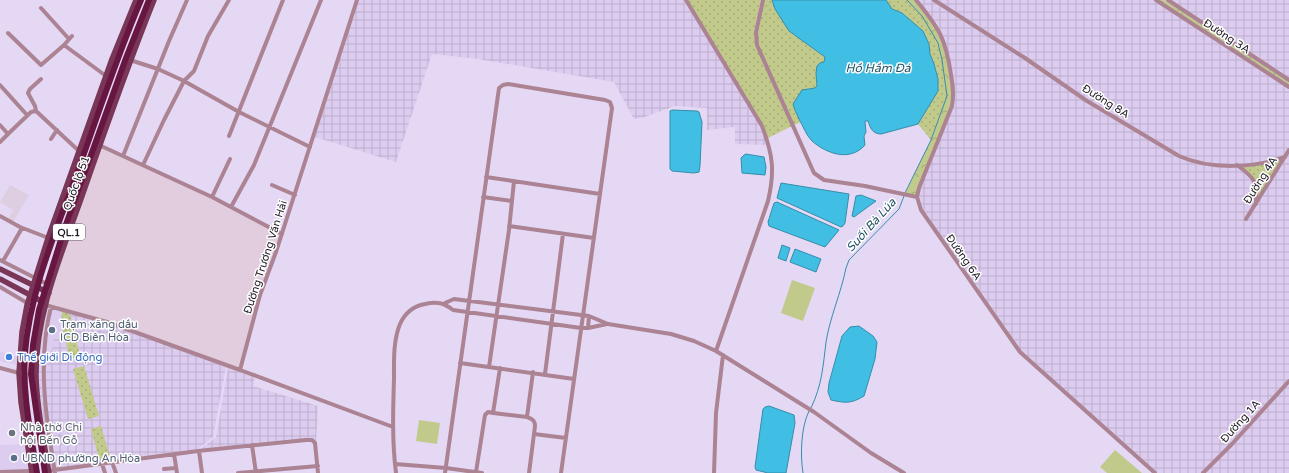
<svg xmlns="http://www.w3.org/2000/svg" width="1289" height="473" font-family="'Varela Round',sans-serif">
  <style>
    .built { fill: #dcccef }
    .industrial { fill: url(#industrial-grid) }
    .education { fill: #ddcfe1 }
    .medical { fill: #e1cddd }
    .grass { fill: url(#grass-dots) }
    .forest { fill: url(#forest-crowns) }
    .pitch { fill: #c1ca8b }
    .water { fill: #40bee4; stroke: #368dab }
    .lines { fill: none; stroke-linecap: round; stroke-linejoin: round }
    .stream { stroke: #368dab; stroke-width: 1 }
    .minor { stroke: #ab8393; stroke-width: 4 }
    .major { stroke: #793656; stroke-width: 5.5 }
    .highway { stroke: #661641; stroke-width: 6 }
    .service-dot { fill: #5c6f8a; stroke: #fff; stroke-width: 1.5 }
    .shop-dot { fill: #3f7fe0; stroke: #fff; stroke-width: 1.5 }
    .worship-dot { fill: #6b7280; stroke: #fff; stroke-width: 1.5 }
    .labels { text-anchor: middle; stroke-width: 3; stroke-linejoin: round; paint-order: stroke }
    .shield { fill: #fff; stroke: #635f67; stroke-width: 1 }
    .shield-label { font-size: 10px; font-weight: bold; fill: #201b26 }
    .street-label { font-size: 11px; fill: #201b26; stroke: #fff }
    .service-label { font-size: 11px; fill: #4e5e75; stroke: #fff; text-anchor: start }
    .shop-label { font-size: 11px; fill: #366cbe; stroke: #fff; text-anchor: start }
    .worship-label { font-size: 11px; fill: #5b616d; stroke: #fff; text-anchor: start }
    .water-label { font-size: 12px; font-style: italic; fill: #225565; stroke: #fff }
  </style>
  <defs>
    <pattern id="industrial-grid" width="8" height="8" patternUnits="userSpaceOnUse"><rect width="8" height="8" fill="#dcccef"/><path d="M0 4h8M4 0v8" fill="none" stroke="#bcafcd"/></pattern>
    <pattern id="grass-dots" width="8" height="8" patternUnits="userSpaceOnUse"><rect width="8" height="8" fill="#c1ca8b"/><path d="M2 2h.1M6 6h.1" fill="none" stroke="#a6ad78" stroke-width="1.8" stroke-linecap="round"/></pattern>
    <pattern id="forest-crowns" width="20" height="18" patternUnits="userSpaceOnUse"><rect width="20" height="18" fill="#c1ca8b"/><path d="M2 6a3 3 0 1 1 6 0M12 15a3 3 0 1 1 6 0" fill="none" stroke="#a6ad78"/></pattern>
  </defs>
  <rect width="100%" height="100%" fill="#e5d8f4"/>
  <path class="built" d="M47 307 62 311 61 323 63 334 52 350 39 354 40 342Z
    M0 352 18 357 17 365 0 361Z
    M25 444 29 470 0 471V445Z"/>
  <path class="industrial" d="M358 0H684L750 108 761 127 768 145 735 144V127L707 130V108L675 106 642 118 634 119 614 82 478 59 432 54 396 162 315 137Z
    M907 0H1289V473H1157L1023 353 1017 346 922 209 913 176 931 140 947 96 942 60 938 43 922 16Z
    M62 311 106 323 226 367 213 437 198 449 51 469 39 389 38 375 39 354 52 350 55 333 63 334 61 323Z
    M228 368 255 377 253 386 318 406 316 442 313 439 201 449 216 437Z"/>
  <path class="education" d="M10 185 29 195 13 222 8 219 13 210 0 202Z"/>
  <path class="medical" d="M101 148 211 198 281 234 239 368 107 321 48 305 63 254Z"/>
  <path class="grass" d="M687 0H761L754 31 756 45 792 126 768 138Z
    M763 0H772L773 3 789 31 825 57 824 62H821L816 73 817 86 816 88H810L794 107 801 122 794 125 758 44 757 38Z
    M886 0H907L922 16 932 31 938 43 942 60 947 96 931 140 918 124 930 103 934 64 930 54 929 44 923 31 902 13 892 9Z
    M1159 0H1164L1289 82V85Z
    M1282 159 1257 200C1255 181 1257 178 1241 166Z
    M62 311 70 314 80 356 70 359 61 323Z
    M84 366 99 416 88 419 73 369Z
    M101 426 110 457 99 459 91 429Z"/>
  <path class="forest" d="M907 0H914L933 22 944 45 952 88 951 106 916 196 905 194 931 140 947 96 942 60 938 43 922 16Z"/>
  <path class="pitch" d="M792 280 815 288 803 321 781 313Z
    M419 420 440 423 437 444 416 441Z
    M1115 450 1142 473H1107L1100 467Z"/>
  <path class="water" d="M772 0H886L892 9 902 13 923 31 929 44 930 54 934 64 938 79V91L918 124 881 134C873 134 870 128 868 121H865L866 132 864 136 865 145C850 162 827 154 812 141 806 135 803 126 799 119 797 114 794 109 793 104L802 90 815 88 817 86 816 73 817 66 820 63 824 62 825 57 789 31 775 9Z
    M672 110 697 111 699 112 702 122 700 166 699 172 694 173 672 171 670 169V111Z
    M746 154 764 157 766 167 765 175 742 173 741 158 744 155Z
    M781 183 849 194 845 223 843 226 841 227 777 198Z
    M861 195 876 201 854 217 852 216 856 196Z
    M777 202 839 230 825 247 769 226 768 222 774 203Z
    M782 245 790 248 786 261 778 258Z
    M795 249 821 259 816 272 790 262Z
    M859 326 873 336 877 342 875 359 864 396C851 404 845 403 831 400L828 392 829 383 842 336 850 327Z
    M769 406 794 415 795 423 786 473H768L756 470 755 467 763 409 765 407Z"/>
  <g class="lines">
    <path class="stream" d="M905 193 931 140 947 96 942 60 938 43 922 16 907 0
      M811 408C822 385 823 367 826 342 830 317 841 293 846 268L849 260 899 209 904 196
      M803 473C800 455 801 427 809 411"/>
    <path class="minor" d="M686 0 762 126C773 155 775 171 768 201L716 351
      M763 0 756 32 757 45 814 173 824 180 865 186 917 197
      M916 0C939 28 946 39 951 75 953 85 954 95 952 106L919 188 917 197 921 210 1020 352 1155 473
      M934 0 1025 58 1087 101 1179 156C1210 170 1254 168 1285 157
      M1156 0 1289 87
      M1168 0 1289 80
      M41 8 69 39
      M8 33 41 65 64 45 72 36
      M64 45 106 76
      M130 60 158 69 184 81 239 112 310 147
      M0 85 27 115
      M36 111 35 106 28 93 30 89 41 79
      M0 125 8 134 31 112 36 111 80 152
      M229 136 283 0
      M51 139 57 130
      M0 142 8 134
      M99 145 212 197 282 234
      M123 156 169 41 187 0
      M143 165 164 120 184 81 194 71 208 36 229 0
      M1237 165C1256 179 1257 181 1256 204
      M486 177 600 194
      M272 185 295 195
      M212 197 230 159
      M483 197 512 201
      M231 207 254 165 321 0
      M0 216 20 227 51 239
      M1246 219 1289 150
      M509 226 594 238
      M0 260 49 285
      M3 261 22 228
      M0 287 29 304
      M445 303 454 299 589 316 608 324 671 334 694 341 716 351 814 412 871 453 904 473
      M45 305 107 322 240 370 260 295 276 252 357 0
      M51 307C37 362 46 418 55 473
      M588 328 589 316
      M460 363 574 379
      M489 367 509 230 514 181
      M0 368 19 373
      M240 370 393 427
      M545 374 563 234
      M493 413 527 417
      M534 434 566 438
      M252 445 256 473
      M199 451 202 473
      M174 454 177 473
      M112 462 116 473
      M102 464 105 473
      M395 464 446 468 482 473
      M164 469 176 468
      M47 471 198 451 306 440H312L315 443 318 473
      M0 472 31 471
      M476 472 485 415 488 412 493 413 500 368
      M238 473 318 466
      M396 473C392 442 393 410 394 378 394 361 393 341 400 324 405 313 414 306 425 304 437 301 444 303 453 310L581 328H588L607 324
      M445 473 499 88 503 85 508 84 605 100 610 102 612 108 561 473
      M529 473 535 426C535 420 532 419 527 417L533 372
      M714 473 716 413 723 355
      M1203 473 1232 444 1289 381"/>
    <path class="major" d="M0 269 49 293
      M0 279 45 303
      M32 473 21 402 19 373 22 332 27 305 48 238 112 59 136 0
      M49 473C44 442 36 405 36 374 36 312 62 253 82 196 105 130 128 65 154 0"/>
    <path class="highway" d="M37 473C31 434 22 393 25 353 30 291 56 231 77 173 98 115 117 56 141 0
      M45 473 31 374 33 345 39 310 64 230 126 58 149 0"/>
  </g>
  <g class="service-dot">
    <circle cx="52" cy="330" r="4"/>
    <circle cx="14" cy="458" r="4"/>
  </g>
  <circle class="shop-dot" cx="9" cy="357" r="4"/>
  <circle class="worship-dot" cx="12" cy="433" r="4"/>
  <g class="labels">
    <rect class="shield" x="53" y="224" width="32" height="16" rx="3"/>
    <g class="shield-label">
      <text x="69" y="236">QL.1</text>
    </g>
    <g class="street-label">
      <text transform="translate(1227 36) rotate(33)" y="4">Đường 3A</text>
      <text transform="translate(1106 101) rotate(32)" y="4">Đường 8A</text>
      <text transform="translate(1260 180) rotate(-58)" y="4">Đường 4A</text>
      <text transform="translate(76 183) rotate(-70)" y="4">Quốc lộ 51</text>
      <text transform="translate(265 257) rotate(-72)" y="4">Đường Trương Văn Hải</text>
      <text transform="translate(964 257) rotate(55)" y="4">Đường 6A</text>
      <text transform="translate(1240 421) rotate(-48)" y="4">Đường 1A</text>
    </g>
    <g class="service-label">
      <text x="60" y="328">Trạm xăng dầu<tspan x="60" dy="13">ICD Biên Hòa</tspan></text>
      <text x="22" y="462">UBND phường An Hòa</text>
    </g>
    <g class="shop-label">
      <text x="17" y="361">Thế giới Di động</text>
    </g>
    <g class="worship-label">
      <text x="20" y="431">Nhà thờ Chi<tspan x="20" dy="13">hội Bến Gỗ</tspan></text>
    </g>
    <g class="water-label">
      <text x="878" y="72">Hồ Hầm Đá</text>
      <text transform="translate(871 225) rotate(-48)" y="4">Suối Bà Lúa</text>
    </g>
  </g>
</svg>
